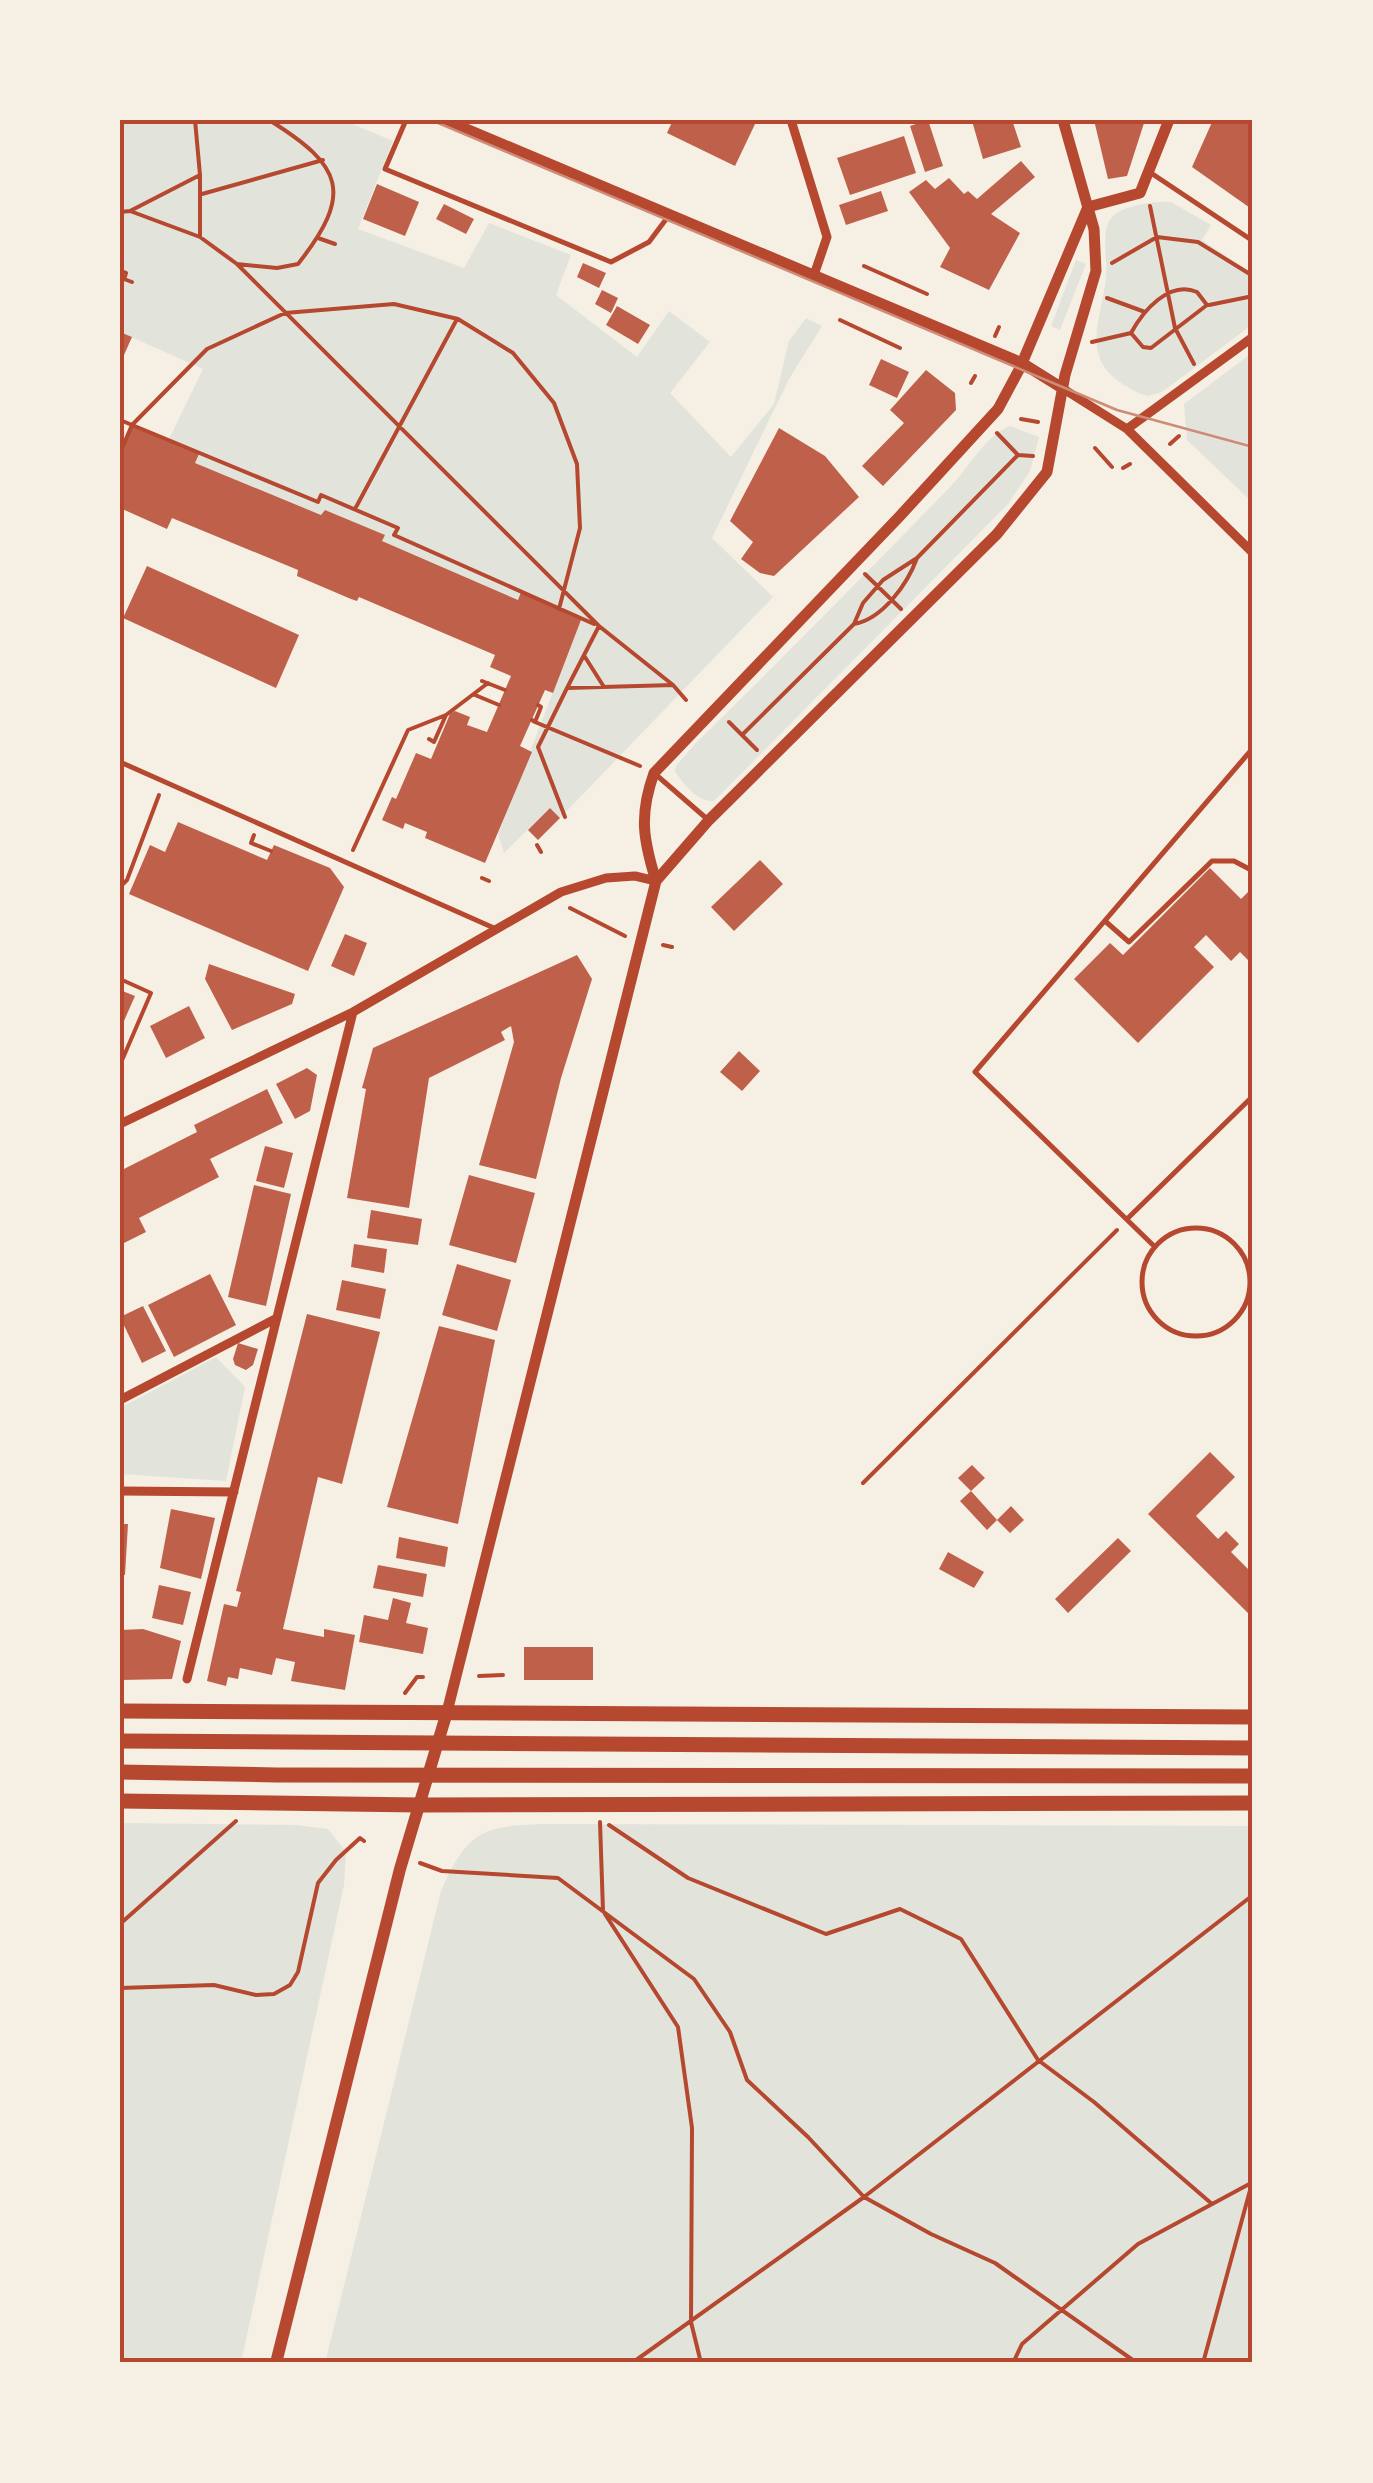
<svg xmlns="http://www.w3.org/2000/svg" width="1373" height="2483" font-family="'Noto Serif',serif">
  <style>
    .green { fill: #e2e4dc }
    .building { fill: #bf614a }
    .lines { fill: none; stroke-linecap: round; stroke-linejoin: round }
    .path { stroke: #b5482f; stroke-width: 4 }
    .service { stroke: #b5482f; stroke-width: 5 }
    .minor { stroke: #b5482f; stroke-width: 9 }
    .tertiary { stroke: #b5482f; stroke-width: 11 }
    .secondary { stroke: #b5482f; stroke-width: 12 }
    .primary { stroke: #b5482f; stroke-width: 15 }
    .tram { stroke: #cf8b77; stroke-width: 2.5 }
    .neatline { fill: none; stroke: #b5482f; stroke-width: 4 }
  </style>
  <rect width="100%" height="100%" fill="#f6efe4"/>
  <path class="green" d="M120 120H343L393 141 358 229 464 268 489 223 571 255 556 295 637 357 669 311 710 342 670 393 731 457 774 404 789 341 806 318 822 326 789 379 712 538 773 597 560 818 550 808 504 853 498 834 581 620 521 593 518 600 382 541 384 535 325 510 321 515 195 463 199 454 168 441 203 369 120 332Z
    M1171 202 1211 225 1202 240 1253 274V324L1162 392 1148 396C1138 394 1129 388 1121 383 1080 356 1102 316 1106 278 1108 261 1100 230 1112 217 1124 205 1155 201 1171 202Z
    M1076 260 1086 264 1060 330 1051 326Z
    M1253 352V503L1187 440 1184 404Z
    M1010 426 1039 437 1030 471 1008 504 714 801C699 803 683 784 675 771L676 766 694 745C781 660 866 573 951 486 969 467 985 436 1010 426Z
    M216 1357 245 1387 226 1481 120 1474V1408Z
    M120 1823 296 1825 328 1829 346 1852 344 1885 241 2363H120Z
    M543 1824 1253 1826V2363H325L441 1891C467 1832 481 1826 543 1824Z"/>
  <path class="building" d="M673 120H752L756 122 735 166 667 133Z
    M928 120 943 166 925 172 910 126Z
    M1012 120 1021 147 983 159 972 121Z
    M1094 120H1145L1127 176 1108 179Z
    M1213 120H1253V138L1249 147 1253 149V210L1192 167Z
    M904 136 916 173 850 195 837 158Z
    M1021 161 1035 177 991 214 1020 233 989 290 940 267 950 248 909 192 926 180 935 189 949 178 964 194 968 191 977 199Z
    M377 184 419 202 405 236 363 219Z
    M881 191 888 211 846 225 839 205Z
    M444 204 474 219 466 234 436 219Z
    M583 263 606 273 599 288 577 277Z
    M602 290 618 298 611 313 595 304Z
    M617 306 650 325 638 344 606 325Z
    M120 332 132 337 120 364Z
    M881 359 909 372 897 398 869 385Z
    M926 370 955 393 956 410 883 486 862 466 904 423 890 410Z
    M133 426 199 454 195 463 321 515 325 510 385 535 382 541 518 600 521 592 581 620 553 693 545 690 520 746 532 752 485 863 425 838 427 832 405 823 403 829 382 820 392 797 396 799 416 753 431 759 450 714 455 711 470 717 467 725 487 732 511 676 490 667 495 655 359 597 357 601 351 599 297 576 298 570 172 518 167 529 120 508V456Z
    M779 428 825 456 859 497 774 576 760 573 741 559 753 542 730 521Z
    M147 566 299 635 276 688 123 618Z
    M550 808 560 818 538 840 528 830Z
    M178 822 267 860 274 845 330 868 344 887 308 971 129 894 150 845 165 852Z
    M760 860 783 884 734 931 711 907Z
    M1210 868 1241 899 1253 887V965L1240 952 1231 961 1206 935 1194 947 1214 967 1138 1043 1074 979 1110 943 1123 955Z
    M345 934 367 943 354 976 331 966Z
    M577 955 592 979 561 1078 536 1179 479 1165 514 1042 511 1026 501 1032 505 1040 429 1078 409 1208 347 1198 366 1089 362 1088 373 1048Z
    M209 964 295 994 292 1004 232 1030 205 979Z
    M120 990 135 996 120 1030Z
    M189 1006 205 1038 166 1058 150 1026Z
    M739 1051 760 1071 742 1091 720 1072Z
    M307 1068 317 1075 310 1111 295 1119 276 1084Z
    M267 1089 283 1123 210 1159 219 1177 139 1218 146 1232 120 1245V1171L197 1132 194 1125Z
    M265 1146 293 1153 284 1188 256 1181Z
    M469 1175 535 1193 516 1263 449 1245Z
    M254 1185 291 1194 266 1306 228 1297Z
    M371 1210 422 1219 418 1245 367 1238Z
    M354 1244 387 1249 384 1273 351 1267Z
    M457 1264 511 1280 497 1331 442 1315Z
    M210 1274 236 1325 174 1357 148 1305Z
    M342 1280 386 1289 380 1319 336 1310Z
    M143 1306 166 1351 142 1363 120 1317Z
    M307 1314 380 1332 342 1484 318 1477 283 1629 324 1637V1629L355 1635 345 1690 291 1681 295 1662 276 1658 272 1675 240 1668 238 1679 228 1677 226 1686 207 1681 224 1604 237 1607 241 1592 236 1591Z
    M439 1326 495 1340 458 1524 387 1507Z
    M238 1343 258 1349 253 1365 246 1370 235 1365 233 1359Z
    M1210 1452 1235 1477 1196 1516 1218 1539 1226 1531 1239 1544 1231 1552 1251 1572 1253 1569V1618L1148 1514Z
    M972 1465 985 1478 971 1491 958 1478Z
    M971 1491 997 1520 987 1530 960 1501Z
    M1011 1506 1024 1520 1010 1533 997 1520Z
    M171 1509 215 1518 201 1579 160 1568Z
    M120 1524H128L125 1575H120Z
    M399 1537 448 1547 445 1567 396 1558Z
    M1118 1538 1131 1551 1068 1613 1055 1599Z
    M948 1552 984 1572 974 1588 939 1569Z
    M378 1565 427 1574 423 1597 373 1588Z
    M159 1585 191 1592 183 1625 152 1618Z
    M393 1598 411 1603 406 1623 428 1628 423 1654 359 1642 364 1615 388 1620Z
    M143 1629 181 1641 172 1679 120 1680V1630Z
    M524 1647H593V1680H524Z"/>
  <g class="lines">
    <path class="path" d="M195 120 200 175
      M202 194 323 160
      M1150 206 1175 328 1194 364
      M130 211 200 175V237
      M120 212 130 211 200 237 237 264 599 626 673 685 686 700
      M318 238 335 244
      M1112 263 1157 237 1198 242 1253 276
      M237 264 277 268 298 264C354 193 343 166 269 120
      M864 266 927 294
      M120 271 126 273 124 279 132 282
      M1107 298 1145 312
      M1209 305 1253 296
      M840 320 900 348
      M995 336 999 327
      M1092 342 1131 333C1143 311 1169 280 1197 292L1207 305 1151 348 1143 347 1131 333
      M971 383 975 376
      M1021 419 1038 422
      M120 420 318 502 321 495 398 528 394 535 594 624
      M997 433 1018 455 1033 456
      M1170 444 1179 436
      M1095 448 1112 467
      M120 453 132 425 207 349 285 313 394 304 458 319 513 353 554 403 577 464 580 528 559 609
      M1123 468 1130 464
      M355 509 457 319
      M865 574 901 609
      M854 624 863 603 883 580 917 558 1018 455
      M585 657 604 687
      M482 681 505 690
      M567 688 599 626
      M475 695 499 705
      M532 720 535 722 541 707 538 705
      M535 722 640 766
      M729 722 757 750
      M742 735 854 624C883 619 908 583 917 558
      M429 739 434 742 446 715
      M565 817 538 747 567 688 673 685
      M254 835 251 843 271 851
      M537 845 541 852
      M353 850 408 730 446 715 488 683
      M482 878 489 881
      M120 887 127 880 159 795
      M570 908 625 936
      M663 945 672 947
      M120 979 151 993 120 1065
      M863 1483 1117 1230
      M479 1676 503 1675
      M405 1693 417 1677H423
      M600 1822 603 1911 678 2027 692 2128 691 2322 701 2363
      M609 1825 688 1878 826 1934 900 1909 961 1939 1038 2060 1094 2102 1212 2204
      M420 1863 442 1871 558 1878 694 1979 730 2032 747 2080 808 2137 864 2197 931 2234 995 2263 1137 2363
      M120 1924 236 1821
      M120 1988 214 1985 256 1995 274 1994 290 1985 298 1972 318 1883 336 1860 360 1838 364 1841
      M632 2363 864 2197 1253 1895
      M1013 2363 1022 2344 1138 2244 1253 2182
      M1203 2363 1252 2183"/>
    <path class="service" d="M406 120 385 169 611 262 649 242 670 214
      M1151 173 1253 241
      M120 762 494 928
      M654 773 706 818
      M1105 921 1129 942 1212 861H1234L1253 871
      M1127 1219 1253 1096
      M1142 1282a54 54 0 1 1 108 0a54 54 0 1 1-108 0Z
      M1155 1247 975 1072 1253 748"/>
    <path class="minor" d="M791 120 827 237 814 275
      M1062 388 1127 429 1253 553
      M1127 429 1253 337
      M120 1124 353 1012 561 892 606 878 635 876 656 881
      M120 1400 277 1318
      M120 1491 234 1492
      M187 1679 353 1012"/>
    <path class="tertiary" d="M445 120 1022 363 1062 388
      M1088 207 1140 193 1169 120
      M656 881C643 839 639 815 654 773L899 517 998 409 1020 368 1088 207
      M447 1712 656 881 709 820 997 534 1047 472 1065 375 1096 271 1094 229 1063 120"/>
    <path class="secondary" d="M276 2363 400 1869 447 1712"/>
    <path class="primary" d="M120 1711 1253 1717
      M120 1741 1253 1748
      M120 1772 276 1775 1253 1776
      M120 1801 419 1805 1253 1803"/>
    <path class="tram" d="M431 120 1117 410 1253 447"/>
  </g>
  <rect width="1373" height="2483" fill="none" stroke="#f6efe4" stroke-width="245"/>
  <rect x="122" y="122" width="1128" height="2238" class="neatline"/>
</svg>
